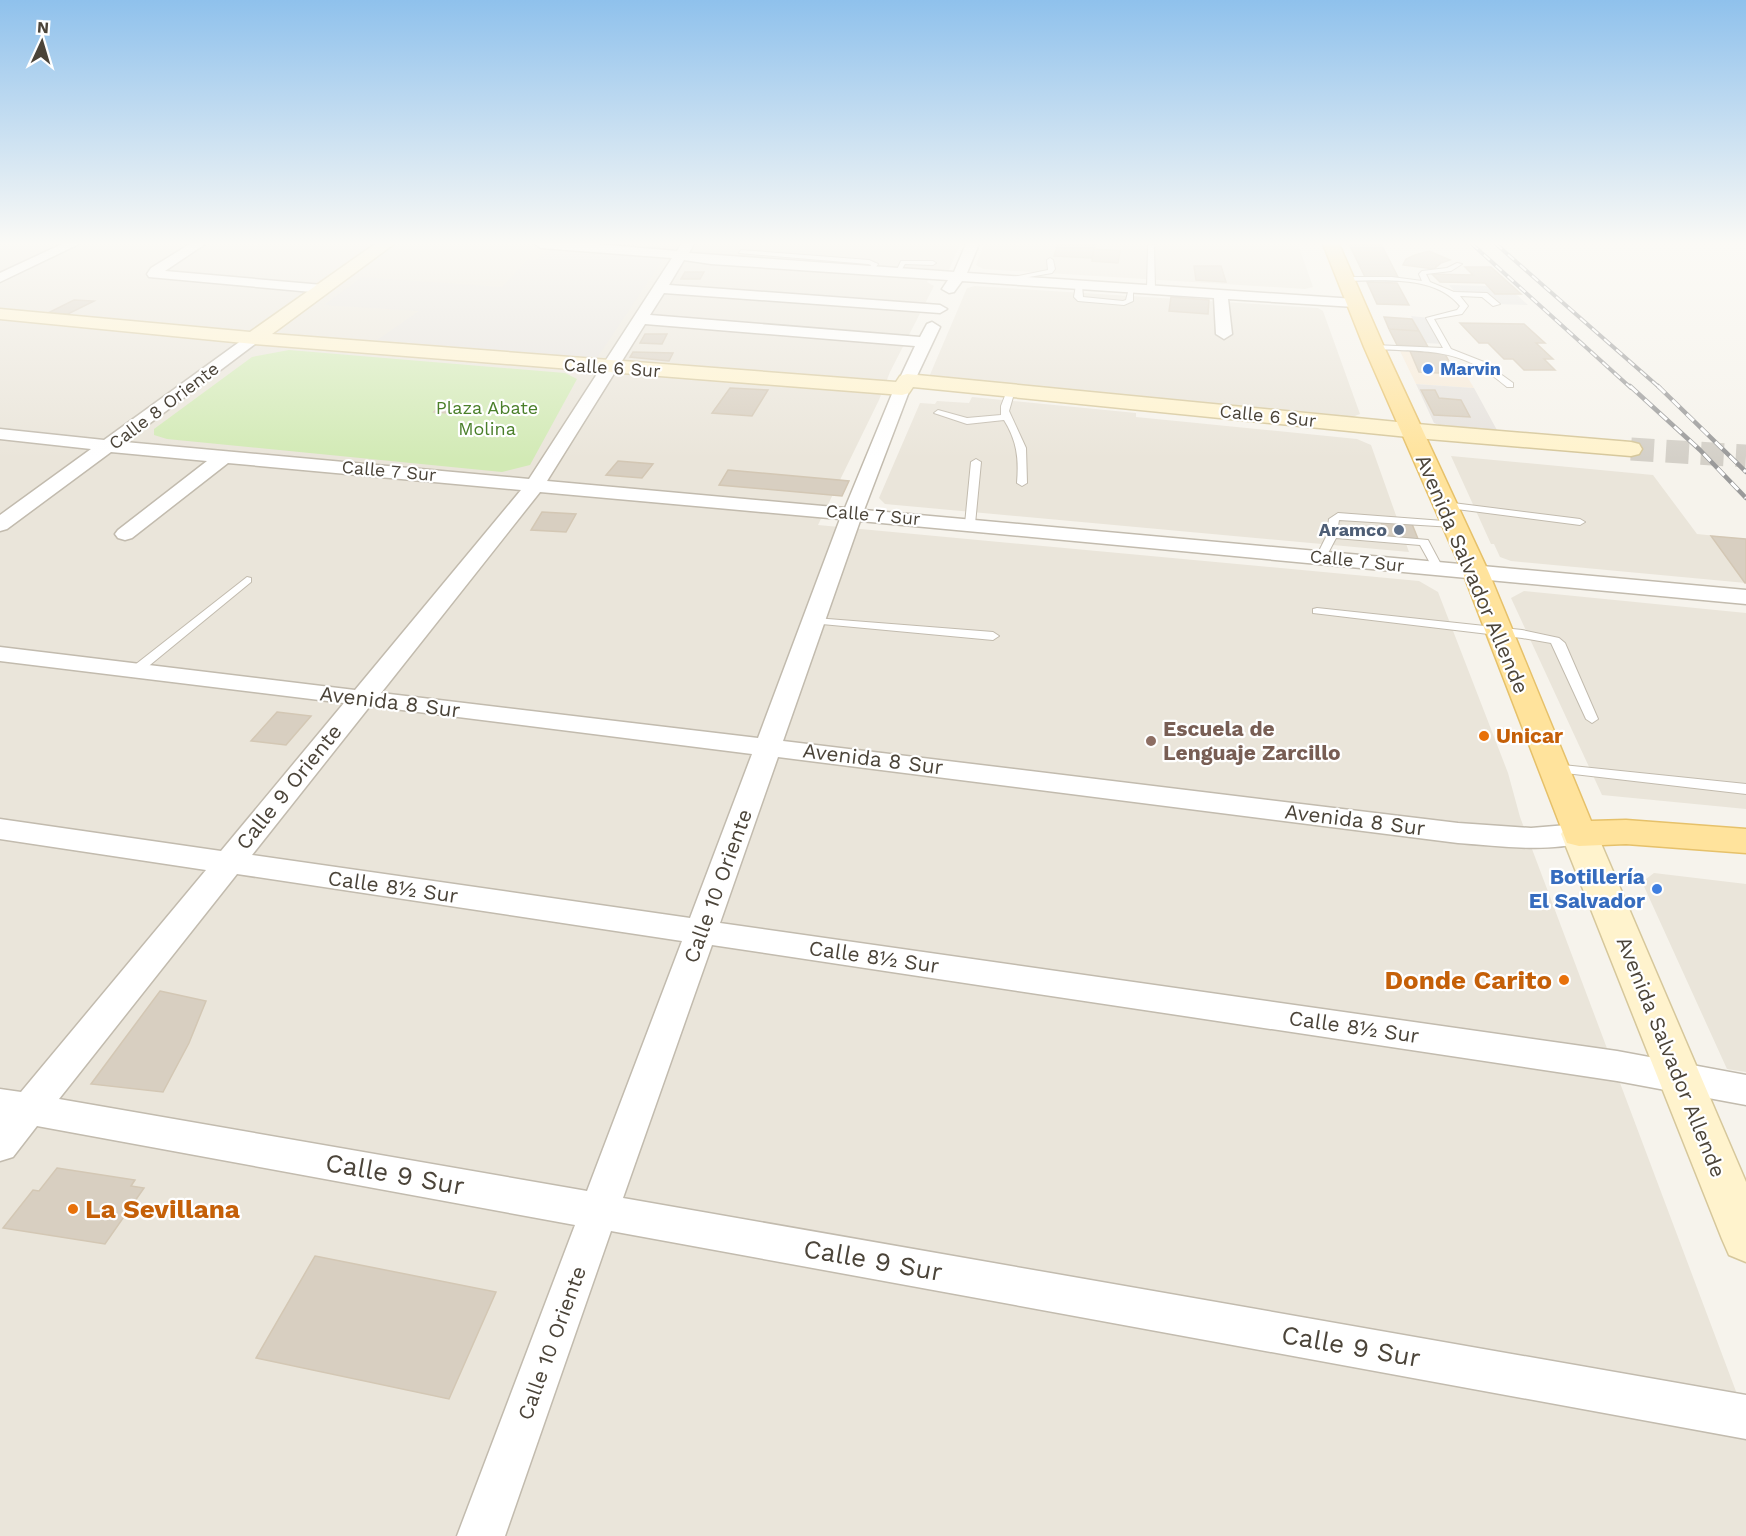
<svg xmlns="http://www.w3.org/2000/svg" width="1746" height="1536" font-family="'Work Sans',sans-serif">
  <style>
    .residential { fill: #eae5da }
    .commercial { fill: #f7ead8 }
    .industrial { fill: #e6e2dd }
    .green { fill: #d2eab5 }
    .parking { fill: #e5e3e0 }
    .building { fill: #d8cfc1; stroke: #d3c7b4; stroke-width: 1.5 }
    .lines { fill: none; stroke-linecap: round; stroke-linejoin: round }
    .secondary-tunnel { stroke: #d4d0c8; stroke-width: 23; stroke-dasharray: 23 12; stroke-linecap: butt }
    .lane-casing { stroke: #c2bbae; stroke-width: 2 }
    .street-casing { stroke: #c2bbae; stroke-width: 3 }
    .secondary-casing { stroke: #d6c79b; stroke-width: 3 }
    .primary-casing { stroke: #e6c16a; stroke-width: 3 }
    .lane { fill: #fff; fill-rule: evenodd }
    .street { fill: #fff; fill-rule: evenodd }
    .secondary { fill: #fff3cd; fill-rule: evenodd }
    .primary { fill: #ffe39c; fill-rule: evenodd }
    .rail-far1-casing { stroke: #9a9a9a; stroke-width: 4 }
    .rail-casing { stroke: #9a9a9a; stroke-width: 4.5 }
    .rail-far1 { stroke: #fff; stroke-width: 2; stroke-dasharray: 8; stroke-linecap: butt }
    .rail { stroke: #fff; stroke-width: 3; stroke-dasharray: 10; stroke-linecap: butt }
    .shop-dot { fill: #3f7fe0; stroke: #fff; stroke-width: 2 }
    .service-dot { fill: #5c6f8a; stroke: #fff; stroke-width: 2 }
    .food-dot { fill: #e8710a; stroke: #fff; stroke-width: 2 }
    .education-dot { fill: #8d6e63; stroke: #fff; stroke-width: 2 }
    .labels { text-anchor: middle; stroke-width: 4.5; stroke-linejoin: round; paint-order: stroke }
    .far-street-label { font-size: 18px; fill: #4b4439; stroke: #fff }
    .far-shop-label { font-size: 18px; font-weight: bold; fill: #366cbe; stroke: #fff; text-anchor: start }
    .far-park-label { font-size: 18px; fill: #4a7f2a; stroke: #fff }
    .far-service-label { font-size: 18px; font-weight: bold; fill: #4e5e75; stroke: #fff; text-anchor: end }
    .street-label { font-size: 21px; fill: #4b4439; stroke: #fff }
    .education-label { font-size: 21px; font-weight: bold; fill: #785e54; stroke: #fff; text-anchor: start }
    .food-label { font-size: 21px; font-weight: bold; fill: #c56008; stroke: #fff; text-anchor: start }
    .shop-label { font-size: 21px; font-weight: bold; fill: #366cbe; stroke: #fff; text-anchor: end }
    .near-food-label { font-size: 26px; font-weight: bold; fill: #c56008; stroke: #fff; text-anchor: end }
    .near-street-label { font-size: 26px; fill: #4b4439; stroke: #fff }
  </style>
  <rect width="100%" height="100%" fill="#f6f3ec"/>
  <path class="residential" d="M0 244H960L949 270 932 271 927 282 934 286 890 372 879 400 818 525 1419 581 1438 592 1508 773 1520 817 1746 1418V1536H0Z
    M984 244H1298L1313 287 1305 289 983 269 976 265Z
    M975 286 1318 308 1323 311 1360 414 1350 418 929 377 967 288Z
    M972 397 1136 413V417L1357 439 1371 445 1409 552 885 504 879 498 920 403 935 404 937 401 969 403Z
    M1451 456 1653 475 1697 534 1746 539V583L1511 561 1500 557 1494 544H1491Z
    M1524 591 1746 613V809L1602 795 1511 598Z
    M1654 873 1746 884V1072L1727 1069 1642 882Z"/>
  <path class="commercial" d="M1400 351 1445 354 1456 374 1466 375 1474 388 1416 384Z"/>
  <path class="industrial" d="M549 249 664 258 597 358 377 340 419 311 324 305 362 277 502 287 527 260H535Z
    M1416 384 1474 388 1498 432 1446 428 1434 423Z"/>
  <path class="green" d="M289 350 565 373 577 379 530 465 502 472 167 439 154 435V429L252 357Z"/>
  <path class="parking" d="M1449 285 1488 286 1495 294H1516L1528 305 1496 304 1489 296 1457 294Z
    M1411 316 1430 318 1444 344 1425 343Z"/>
  <path class="building" d="M1058 244H1095L1092 258 1054 256Z
    M1349 244H1381L1400 281 1366 279Z
    M1094 249 1120 251 1118 263 1092 261Z
    M1429 251 1450 260 1441 263 1434 269 1403 265 1406 259 1415 255Z
    M1194 266H1221L1226 282 1196 280Z
    M1465 267H1491L1521 294H1495L1485 283 1440 282 1432 274 1473 275Z
    M685 272H704L700 279H681Z
    M1367 282 1397 283 1409 305 1377 304Z
    M1171 297 1209 300 1208 314 1169 311Z
    M74 300 94 301 68 314 48 313Z
    M1384 317 1412 319 1419 331 1389 329Z
    M1460 323 1524 324 1545 343H1536L1553 359H1544L1555 370H1524L1513 359H1504L1488 343H1479Z
    M1389 329 1419 331 1428 347 1397 345Z
    M645 334H667L662 344 640 343Z
    M1410 351 1445 354 1456 374 1419 372Z
    M633 352 673 353 669 361 630 357Z
    M730 388 768 390 752 416 712 413Z
    M1421 390H1435L1439 398 1461 400 1470 417 1434 415Z
    M443 403 456 404 447 413 434 412Z
    M618 461 653 464 642 478 606 475Z
    M728 470 849 481 842 496 719 485Z
    M542 512 576 514 566 532 531 530Z
    M1381 522 1412 524 1418 539 1386 536Z
    M1711 536 1746 539V583H1745Z
    M277 712 311 716 286 745 251 741Z
    M160 991 206 1001 189 1043 163 1092 91 1084Z
    M57 1168 135 1180 131 1186 144 1188 105 1244 3 1228 33 1190 39 1191Z
    M315 1256 496 1292 449 1399 256 1358Z"/>
  <g class="lines">
    <path class="secondary-tunnel" d="M1631 449 1746 456"/>
    <g class="lane-casing">
      <path id="lane" d="M1154 244 1155 290 1151 292 1147 290 1148 245Z
        M741 250 869 260 878 264 872 273 869 271 871 265 868 264 739 253Z
        M1050 258 1053 260 1055 269 1052 273 1006 281 1003 279 1048 270 1047 260Z
        M901 261H933L936 263 933 265 905 264 899 274H895Z
        M1457 263 1462 264 1451 271 1426 274 1430 282 1454 292 1487 293 1500 304 1493 306 1482 297 1460 296 1468 306 1462 314 1434 319 1451 349 1484 362 1513 383V387H1507C1460 347 1431 352 1374 349L1370 347 1374 345 1443 348 1426 318 1457 310 1460 306C1434 274 1381 281 1344 281L1341 279 1344 277H1392L1422 281 1419 274 1422 271 1447 268Z
        M1079 283 1082 285 1083 297 1123 301 1126 300 1129 288H1133V301L1124 305 1078 301 1074 297 1076 285Z
        M1008 388 1015 390 1009 411 1026 448 1027 483 1022 486 1017 483C1019 458 1017 441 1004 420L967 424 934 413 938 410 967 418 1001 415V406Z
        M976 459 981 462 975 524 970 527 965 524 971 462Z
        M1445 502 1580 519 1585 522 1580 525 1441 507V503Z
        M1338 513 1457 522V526L1453 527 1339 520 1337 532 1428 540 1444 570 1439 573 1435 572 1420 545 1336 538 1325 559H1317L1316 557 1327 535 1329 519Z
        M247 577 251 578V582L139 674H131L129 671 131 668Z
        M1317 608 1522 630 1559 638 1565 643 1598 719 1592 723 1586 719 1551 643 1522 638 1313 613V609Z
        M815 618 993 632 999 636 993 640 811 623 809 621Z
        M1553 764 1746 784V794L1548 771 1546 768 1548 765Z"/>
    </g>
    <g class="street-casing">
      <path id="street" d="M62 244H79L0 282V273Z
        M190 244H205L165 271 323 285 330 289 323 293 149 277 147 274 151 268Z
        M535 244H596L677 251 681 244H694L689 253 954 272 966 244H979L967 273 1355 299 1362 303 1355 307 1228 299 1232 334 1224 339 1216 334 1214 298 962 281 954 292 949 293 942 289 948 280 711 264 684 260 669 285 940 305 947 309 940 313 664 293 650 315 920 337 927 324 932 322 940 327 915 380 907 385 899 380 915 346 645 324 547 481 845 508 894 389 902 384 910 389 864 510 1746 590V604L860 521 783 741 1458 823 1531 828 1579 824 1589 827 1593 834 1589 841C1547 853 1501 846 1458 843L778 757 720 923 1617 1051 1746 1075V1105L1617 1081 712 945 623 1198 1746 1395V1439L611 1231 505 1536H457L575 1225 37 1126 13 1157 0 1161V1089L21 1092 206 870 0 839V819L221 851 344 703 0 661V647L355 690 521 490 228 463 132 538 125 540 118 538 115 534 118 530 207 461 111 452 7 529 0 531V515L91 449 0 439V429L104 440 249 335 254 333 262 338 259 341 125 442 529 479 672 258 541 248ZM540 492 840 519 758 738 381 693ZM370 706 752 754 690 918 252 855ZM237 874 682 941 587 1191 59 1099Z"/>
    </g>
    <g class="secondary-casing">
      <path id="secondary" d="M375 244H394L272 334 896 382 900 376 907 374 1428 425 1631 442 1639 444 1642 449 1639 454 1631 456 1428 439 913 387 909 393 902 395 254 344 0 319V309L250 332Z
        M1579 822 1591 825 1597 834 1746 1182V1262L1729 1255 1722 1239 1561 834 1567 825Z"/>
    </g>
    <g class="primary-casing">
      <path id="primary" d="M1323 244H1339L1384 347 1489 573 1591 821 1626 820 1746 829V853L1626 844 1579 846 1567 843 1463 573 1364 347Z"/>
    </g>
    <use href="#lane" class="lane"/>
    <use href="#street" class="street"/>
    <use href="#secondary" class="secondary"/>
    <use href="#primary" class="primary"/>
    <g class="rail-far1-casing">
      <path id="rail-far1" d="M1472 244 1631 388
        M1496 244 1660 388"/>
    </g>
    <g class="rail-casing">
      <path id="rail" d="M1630 386 1700 450 1746 498
        M1658 386 1746 472"/>
    </g>
    <use href="#rail-far1" class="rail-far1"/>
    <use href="#rail" class="rail"/>
  </g>
  <linearGradient id="sky" x2="0" y2="1"><stop stop-color="#8fc1ec"/><stop offset="0.53" stop-color="#fbfaf6"/><stop offset="1" stop-color="#fbfaf6" stop-opacity="0"/></linearGradient>
  <rect width="1746" height="459" fill="url(#sky)"/>
  <g class="shop-dot">
    <circle cx="1428" cy="369" r="6"/>
    <circle cx="1657" cy="889" r="6"/>
  </g>
  <circle class="service-dot" cx="1399" cy="530" r="6"/>
  <g class="food-dot">
    <circle cx="1484" cy="736" r="6"/>
    <circle cx="1564" cy="980" r="6"/>
    <circle cx="73" cy="1209" r="6"/>
  </g>
  <circle class="education-dot" cx="1151" cy="741" r="6"/>
  <g class="labels">
    <g class="far-street-label">
      <text transform="translate(612 368) rotate(4)" y="6">Calle 6 Sur</text>
      <text transform="translate(164 406) rotate(-37)" y="6">Calle 8 Oriente</text>
      <text transform="translate(1268 416) rotate(6)" y="6">Calle 6 Sur</text>
      <text transform="translate(389 471) rotate(5)" y="6">Calle 7 Sur</text>
      <text transform="translate(873 515) rotate(5)" y="6">Calle 7 Sur</text>
      <text transform="translate(1357 561) rotate(6)" y="6">Calle 7 Sur</text>
    </g>
    <g class="far-shop-label">
      <text x="1440" y="375">Marvin</text>
    </g>
    <g class="far-park-label">
      <text x="487" y="414">Plaza Abate<tspan x="487" dy="21">Molina</tspan></text>
    </g>
    <g class="far-service-label">
      <text x="1387" y="536">Aramco</text>
    </g>
    <g class="street-label">
      <text transform="translate(1472 574) rotate(67)" y="7">Avenida Salvador Allende</text>
      <text transform="translate(390 702) rotate(7)" y="7">Avenida 8 Sur</text>
      <text transform="translate(873 759) rotate(7)" y="7">Avenida 8 Sur</text>
      <text transform="translate(289 787) rotate(-51)" y="7">Calle 9 Oriente</text>
      <text transform="translate(1355 820) rotate(7)" y="7">Avenida 8 Sur</text>
      <text transform="translate(718 886) rotate(-70)" y="7">Calle 10 Oriente</text>
      <text transform="translate(393 887) rotate(8)" y="7">Calle 8½ Sur</text>
      <text transform="translate(874 957) rotate(8)" y="7">Calle 8½ Sur</text>
      <text transform="translate(1354 1027) rotate(8)" y="7">Calle 8½ Sur</text>
      <text transform="translate(1671 1057) rotate(68)" y="7">Avenida Salvador Allende</text>
      <text transform="translate(552 1343) rotate(-70)" y="7">Calle 10 Oriente</text>
    </g>
    <g class="education-label">
      <text x="1163" y="736">Escuela de<tspan x="1163" dy="24">Lenguaje Zarcillo</tspan></text>
    </g>
    <g class="food-label">
      <text x="1496" y="743">Unicar</text>
    </g>
    <g class="shop-label">
      <text x="1645" y="884">Botillería<tspan x="1645" dy="24">El Salvador</tspan></text>
    </g>
    <g class="near-food-label">
      <text x="1552" y="989">Donde Carito</text>
      <text x="85" y="1218" text-anchor="start">La Sevillana</text>
    </g>
    <g class="near-street-label">
      <text transform="translate(395 1174) rotate(10)" y="9">Calle 9 Sur</text>
      <text transform="translate(873 1260) rotate(10)" y="9">Calle 9 Sur</text>
      <text transform="translate(1351 1346) rotate(10)" y="9">Calle 9 Sur</text>
    </g>
  </g>
  <g transform="translate(42 42) rotate(4)" stroke="#ffffff" stroke-width="4.5" paint-order="stroke">
  <path d="M0-4.5L10 22L0 15L-10 22Z" fill="#4b4439"/>
  <text y="-9" font-size="16" font-weight="bold" text-anchor="middle" fill="#4b4439">N</text>
  </g>
</svg>
